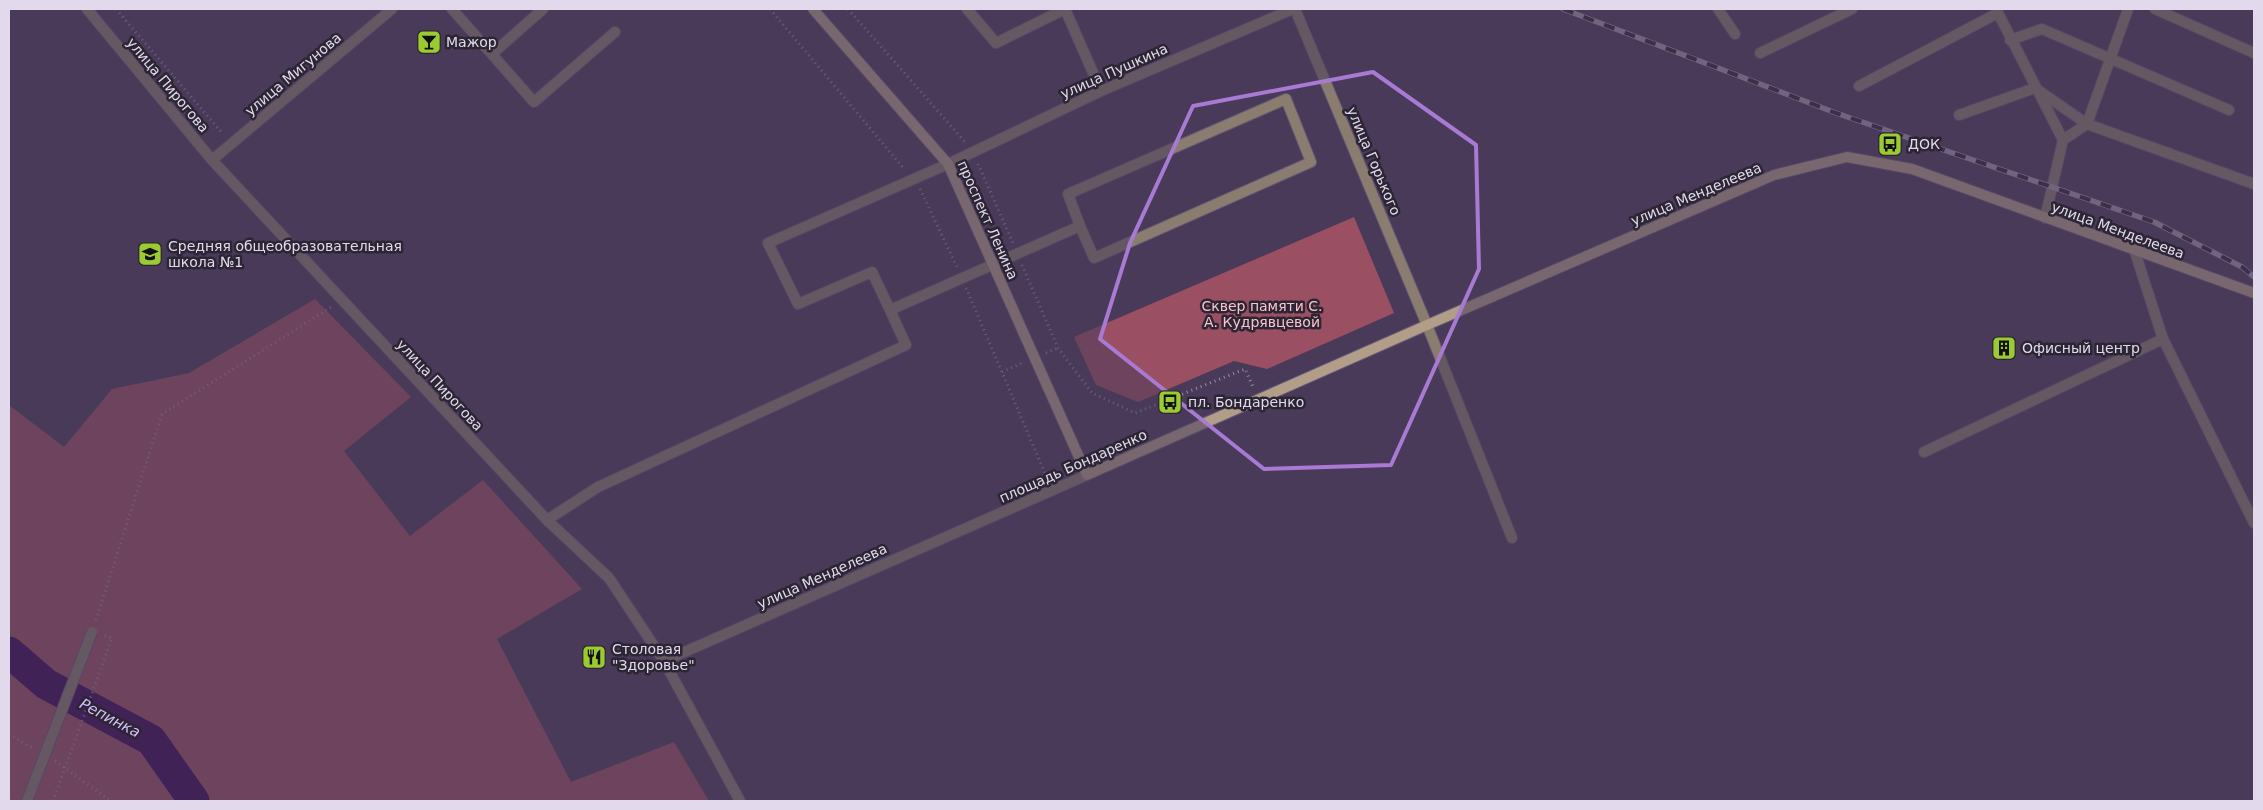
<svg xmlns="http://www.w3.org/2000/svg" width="2263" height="810" font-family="'DejaVu Sans',sans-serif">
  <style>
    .green { fill: #9b4f62 }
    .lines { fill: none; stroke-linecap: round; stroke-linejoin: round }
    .river { stroke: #350655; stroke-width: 31 }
    .service-casing { stroke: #655774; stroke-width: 12 }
    .minor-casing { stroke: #655774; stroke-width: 12 }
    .secondary-casing { stroke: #655774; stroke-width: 12 }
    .path { stroke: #988ca6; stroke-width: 3; stroke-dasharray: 1 4; stroke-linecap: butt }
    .service { stroke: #8a7d70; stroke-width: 10 }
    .minor { stroke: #8a7d70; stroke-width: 10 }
    .secondary { stroke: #b29d89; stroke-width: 10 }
    .rail-casing { stroke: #a297b0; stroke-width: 5.5 }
    .rail { stroke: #2c2534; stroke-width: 4; stroke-dasharray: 11; stroke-linecap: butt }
    .pedestrian-bridge-casing { stroke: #655774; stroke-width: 12; stroke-linecap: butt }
    .pedestrian-bridge { stroke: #8a7d70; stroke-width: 10 }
    .marked { fill: none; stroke: #a97ad4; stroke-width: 4; stroke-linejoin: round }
    .labels { text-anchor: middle; stroke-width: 5; stroke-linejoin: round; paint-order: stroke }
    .poi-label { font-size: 14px; fill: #e2d9ed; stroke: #2c2534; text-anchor: start }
    .street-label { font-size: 14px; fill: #e2d9ed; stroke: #2c2534 }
    .park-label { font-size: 14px; fill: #fac4cf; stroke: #2c2534 }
    .water-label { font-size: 15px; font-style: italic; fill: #d9bbfc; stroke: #2c2534 }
  </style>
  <rect width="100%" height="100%" fill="#493a5a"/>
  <path class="green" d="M1354 217 1394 313 1267 369 1234 361 1138 402 1096 385 1074 337Z
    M315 299 411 397 344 451 410 536 483 480 582 589 497 639 571 782 674 742 709 801H9V405L64 447 112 389 189 373Z"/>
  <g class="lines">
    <path class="river" d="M9 652 46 684 151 740 194 801"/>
    <g class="service-casing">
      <path id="service" d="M452 9 534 102 615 32
        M967 9 996 43 1065 9 1101 91
        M1718 9 1735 34
        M2155 9 2254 53
        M2010 40 2042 29 2229 110
        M1760 53 1852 9
        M492 54 543 9
        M1859 86 1998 13
        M1959 115 2035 88 2087 124 2254 184
        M2134 249 2163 339 2254 523
        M890 310 872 272 798 304 768 243 948 164
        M1427 325 1512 538
        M1924 452 2163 339
        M547 520 598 487 906 345 890 310 1080 226 1094 258 1311 162 1286 99 1068 194 1080 226"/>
    </g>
    <g class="minor-casing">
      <path id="minor" d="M87 9 212 160 547 520 609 578 664 661 740 801
        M1295 9 1427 325
        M1996 9 2063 140 2045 218
        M2063 140 2087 124 2128 9
        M212 160 392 9
        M948 164 1101 91 1293 9
        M664 661 1087 475"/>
    </g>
    <g class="secondary-casing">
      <path id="secondary" d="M813 9 948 164 1087 475 1427 325 1774 175 1847 157 1912 169 2254 293"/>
    </g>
    <path class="path" d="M116 9 223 134
      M770 9 905 170
      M848 9 965 142
      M978 164 1013 243
      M920 189 957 267
      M1022 265 1058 348 1092 393 1135 413 1245 369 1254 389
      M966 288 1047 478
      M1046 353 1058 348
      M1002 372 1024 362
      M96 620 162 414 333 306
      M9 734 34 749
      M55 761 111 801
      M9 799 11 801
      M53 801 112 638 103 635"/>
    <use href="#service" class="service"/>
    <use href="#minor" class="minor"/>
    <use href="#secondary" class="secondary"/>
    <g class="rail-casing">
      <path id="rail" d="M1563 9 1836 113 2154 222 2242 267 2254 277"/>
    </g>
    <use href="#rail" class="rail"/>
    <g class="pedestrian-bridge-casing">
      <path id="pedestrian-bridge" d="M27 801 92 632"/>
    </g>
    <use href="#pedestrian-bridge" class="pedestrian-bridge"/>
  </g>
  <path d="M0 0H2263V810H0ZM1373 72 1476 145 1479 269 1391 465 1264 469 1100 339 1130 243 1193 106Z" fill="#493a5a" fill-opacity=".55" fill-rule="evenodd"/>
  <path class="marked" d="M1373 72 1476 145 1479 269 1391 465 1264 469 1100 339 1130 243 1193 106Z"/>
  <defs>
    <g id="bar-square" transform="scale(1.25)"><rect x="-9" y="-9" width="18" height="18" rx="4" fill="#9cca31" stroke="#2c2534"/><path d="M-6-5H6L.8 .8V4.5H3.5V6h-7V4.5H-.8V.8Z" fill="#111"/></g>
    <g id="bus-square" transform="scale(1.25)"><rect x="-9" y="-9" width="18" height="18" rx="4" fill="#9cca31" stroke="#2c2534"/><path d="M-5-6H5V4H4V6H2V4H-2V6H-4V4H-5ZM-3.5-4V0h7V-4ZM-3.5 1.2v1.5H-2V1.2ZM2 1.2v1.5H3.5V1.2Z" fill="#111"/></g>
    <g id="school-square" transform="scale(1.25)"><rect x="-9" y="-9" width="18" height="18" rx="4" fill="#9cca31" stroke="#2c2534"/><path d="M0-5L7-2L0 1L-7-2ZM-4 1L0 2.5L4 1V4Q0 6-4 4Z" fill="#111"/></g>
    <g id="building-square" transform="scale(1.25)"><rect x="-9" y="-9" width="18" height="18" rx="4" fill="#9cca31" stroke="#2c2534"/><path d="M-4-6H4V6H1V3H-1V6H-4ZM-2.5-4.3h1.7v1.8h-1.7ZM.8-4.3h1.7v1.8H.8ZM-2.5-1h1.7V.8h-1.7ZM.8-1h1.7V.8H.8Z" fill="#111"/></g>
    <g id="restaurant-square" transform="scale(1.25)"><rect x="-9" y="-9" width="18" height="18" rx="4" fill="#9cca31" stroke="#2c2534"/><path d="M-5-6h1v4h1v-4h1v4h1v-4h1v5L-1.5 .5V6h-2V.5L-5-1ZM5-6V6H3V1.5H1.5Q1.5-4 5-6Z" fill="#111"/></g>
  </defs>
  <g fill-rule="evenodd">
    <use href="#bar-square" x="429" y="42"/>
    <use href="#bus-square" x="1890" y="144"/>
    <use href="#school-square" x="150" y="254"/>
    <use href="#building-square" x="2004" y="348"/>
    <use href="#bus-square" x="1170" y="402"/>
    <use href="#restaurant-square" x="594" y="657"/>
  </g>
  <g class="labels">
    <g class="poi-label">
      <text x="446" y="47">Мажор</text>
      <text x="1908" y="149">ДОК</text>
      <text x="168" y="251">Средняя общеобразовательная<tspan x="168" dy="16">школа №1</tspan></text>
      <text x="2022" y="353">Офисный центр</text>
      <text x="1188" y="407">пл. Бондаренко</text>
      <text x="612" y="654">Столовая<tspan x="612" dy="16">"Здоровье"</tspan></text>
    </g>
    <g class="street-label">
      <text transform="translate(1114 71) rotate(-24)" y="5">улица Пушкина</text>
      <text transform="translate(293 74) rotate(-40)" y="5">улица Мигунова</text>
      <text transform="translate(168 85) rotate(50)" y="5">улица Пирогова</text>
      <text transform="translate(1374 161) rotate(67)" y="5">улица Горького</text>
      <text transform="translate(1696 194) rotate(-23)" y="5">улица Менделеева</text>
      <text transform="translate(988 220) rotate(66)" y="5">проспект Ленина</text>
      <text transform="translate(2118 230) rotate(20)" y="5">улица Менделеева</text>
      <text transform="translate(440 385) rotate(47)" y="5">улица Пирогова</text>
      <text transform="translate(1073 466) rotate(-24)" y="5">площадь Бондаренко</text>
      <text transform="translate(822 576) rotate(-24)" y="5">улица Менделеева</text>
    </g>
    <g class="park-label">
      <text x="1262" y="311">Сквер памяти С.<tspan x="1262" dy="16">А. Кудрявцевой</tspan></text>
    </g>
    <g class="water-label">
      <text transform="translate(110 718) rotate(28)" y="5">Репинка</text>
    </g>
  </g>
  <rect width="2263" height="810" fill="none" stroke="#e2d9ed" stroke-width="20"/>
</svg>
